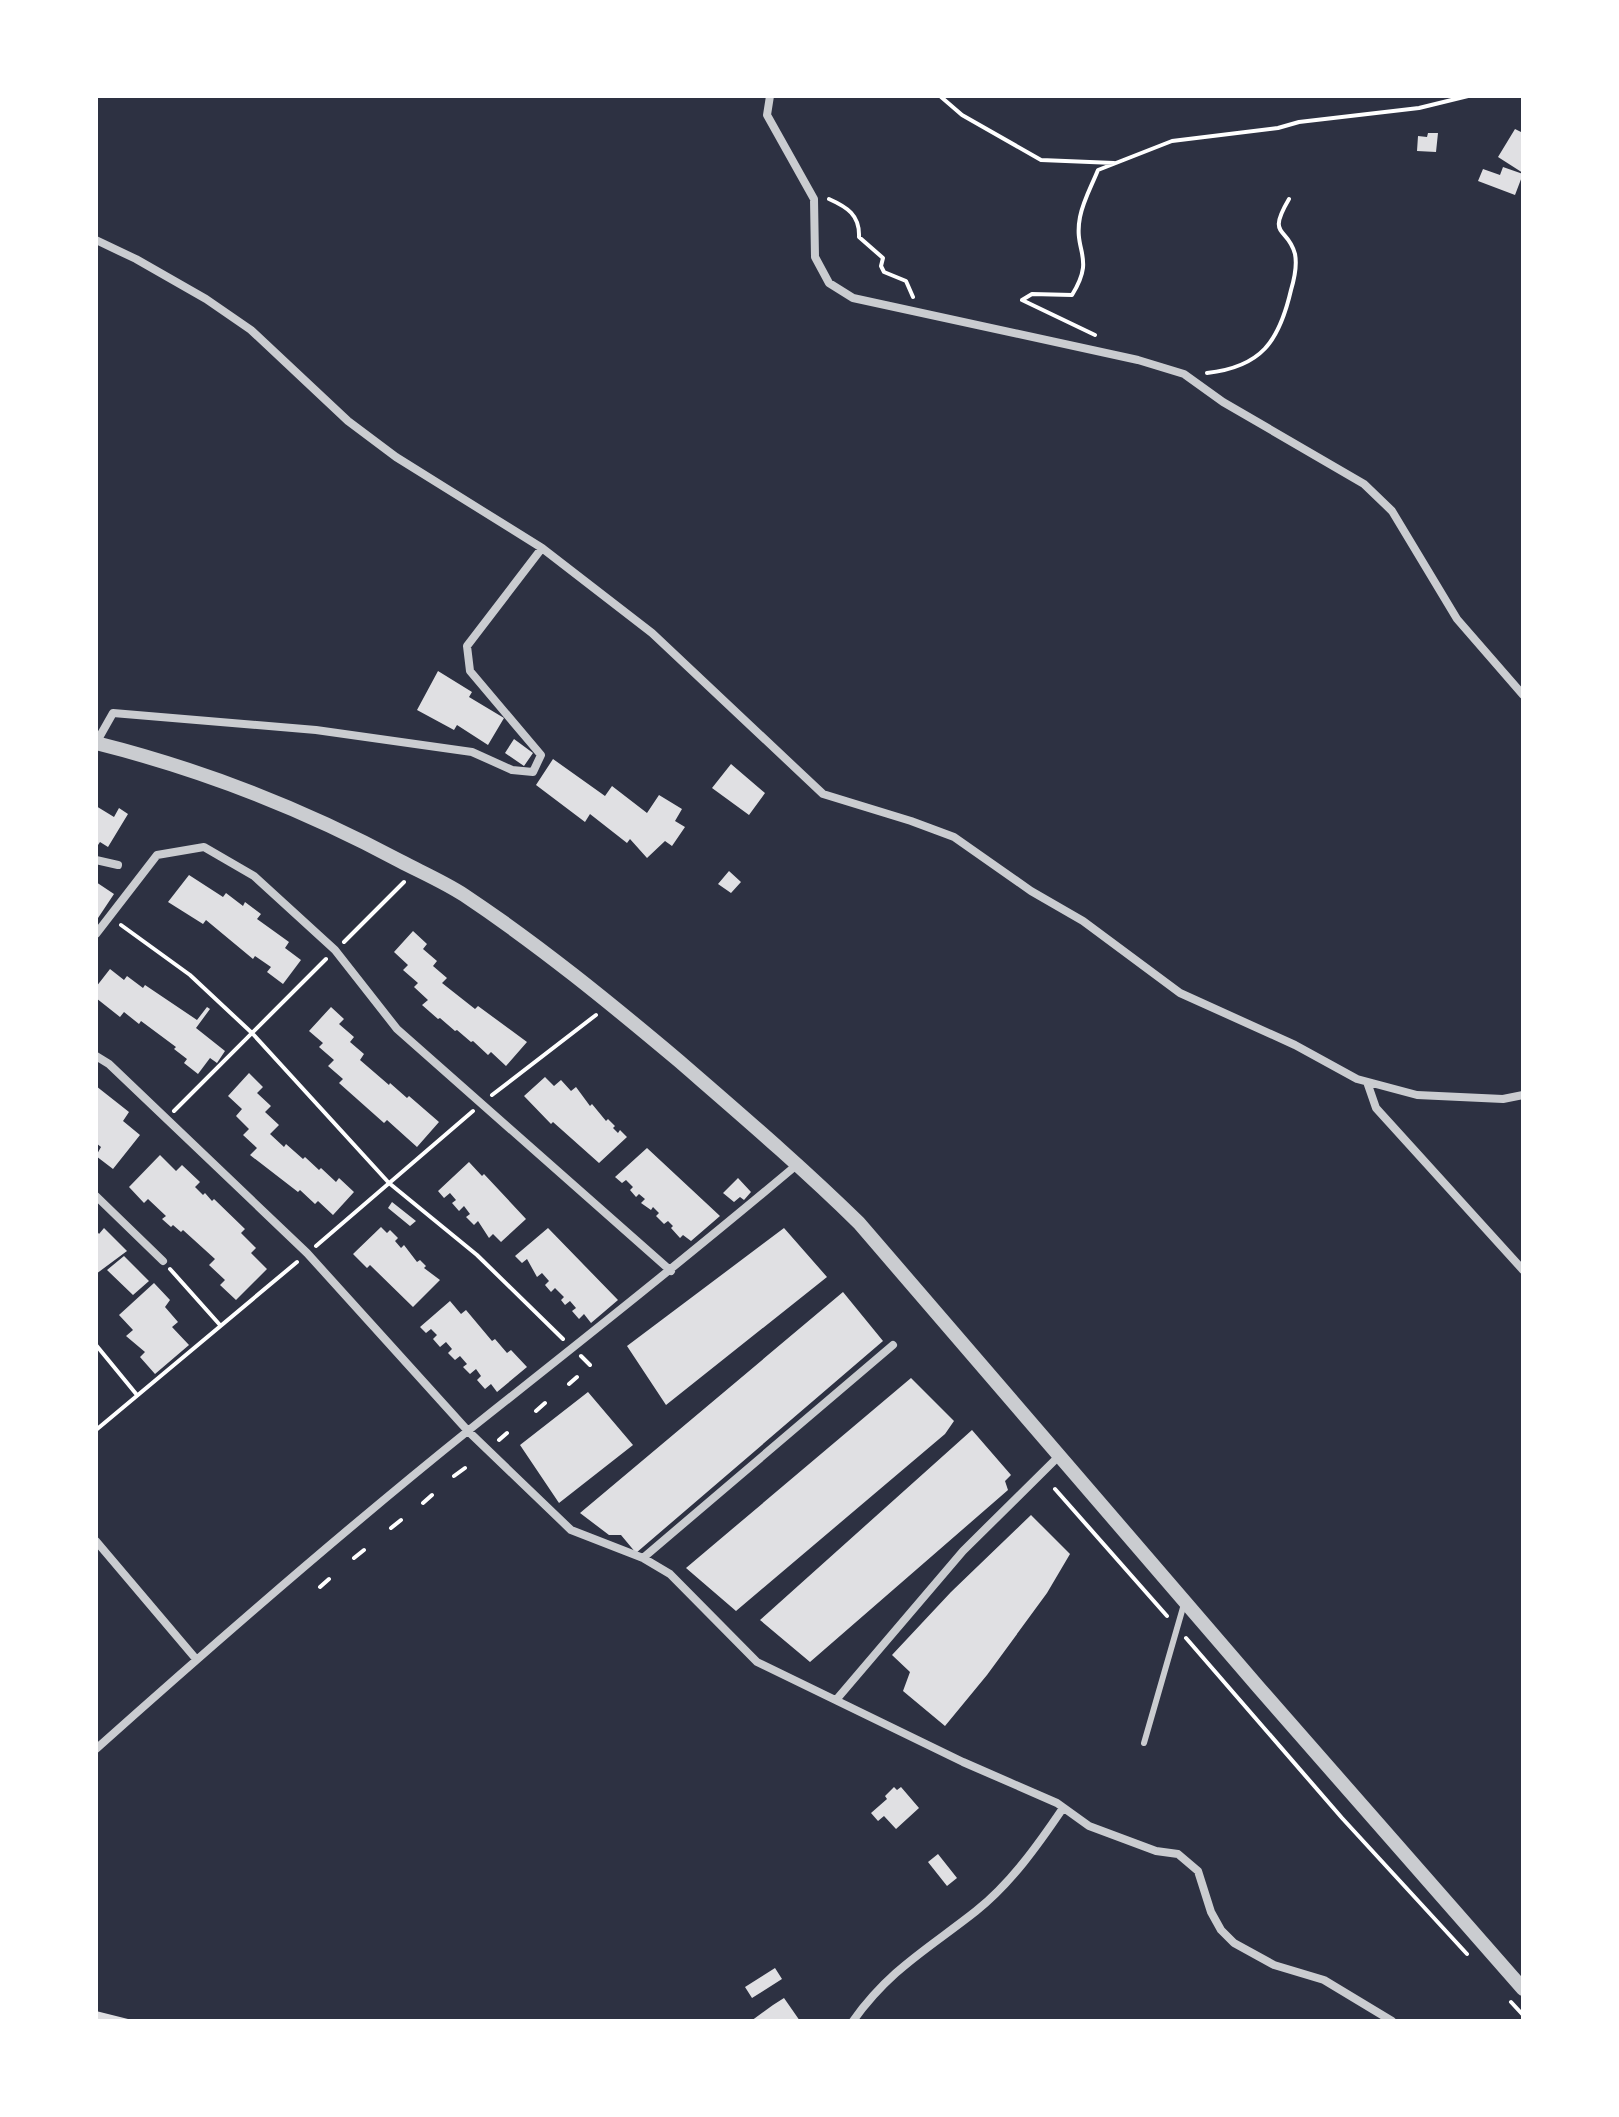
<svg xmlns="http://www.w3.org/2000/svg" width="1619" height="2117" font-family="'PT Sans Narrow',sans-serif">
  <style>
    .building { fill: #e0e0e3 }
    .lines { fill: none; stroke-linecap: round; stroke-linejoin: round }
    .path { stroke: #fff; stroke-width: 4 }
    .service { stroke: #caccd0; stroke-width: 6 }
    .minor { stroke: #caccd0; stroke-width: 8 }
    .tertiary { stroke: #caccd0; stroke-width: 14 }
  </style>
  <rect width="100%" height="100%" fill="#2d3142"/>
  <path class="building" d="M1515 129 1523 133V173L1498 157Z
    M1428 133H1438L1436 152 1417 151 1418 136 1427 137Z
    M1503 167 1523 174 1515 195 1478 181 1483 169 1500 175Z
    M438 671 472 692 469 697 504 718 488 745 457 725 454 730 417 710Z
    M514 739 533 753 524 766 505 753Z
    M553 759 605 796 612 786 647 813 659 795 682 809 675 821 685 827 672 846 665 841 647 858 630 839 627 843 590 814 585 822 536 785Z
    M731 764 765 793 749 815 712 788Z
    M96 806 114 817 119 808 128 814 108 847 100 842 96 848Z
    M729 871 741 882 731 893 718 884Z
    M189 875 223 897 226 893 243 906 245 902 261 914 257 919 289 942 285 948 301 960 283 984 267 972 271 967 255 956 253 959 206 920 203 924 168 902Z
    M96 882 114 894 96 921Z
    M413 931 427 944 423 949 437 961 433 966 447 978 442 983 475 1009 478 1006 527 1042 506 1066 491 1052 488 1055 473 1041 471 1042 457 1030 455 1031 440 1018 438 1019 422 1005 428 1000 414 987 418 983 403 970 408 965 394 952Z
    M110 969 124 980 127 976 143 988 145 985 197 1020 207 1007 210 1009 196 1028 225 1051 217 1063 210 1058 198 1074 184 1063 187 1059 174 1049 176 1047 141 1021 139 1024 124 1012 120 1017 96 998V987Z
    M331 1007 344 1019 339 1024 354 1037 350 1042 364 1054 360 1060 389 1085 390 1083 407 1098 409 1096 439 1122 417 1147 387 1120 384 1123 339 1083 343 1079 328 1066 334 1060 319 1047 323 1043 309 1031Z
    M249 1073 263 1087 257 1093 271 1106 265 1112 279 1125 270 1134 284 1147 286 1144 303 1159 305 1157 319 1170 321 1168 336 1182 339 1178 354 1192 333 1215 318 1201 315 1204 300 1190 298 1192 250 1155 257 1148 243 1135 249 1129 236 1116 242 1109 228 1096Z
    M545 1077 554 1086 561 1080 571 1091 576 1087 590 1106 592 1104 606 1121 608 1119 615 1126 613 1128 618 1133 620 1130 627 1137 599 1163 553 1122 551 1124 524 1096Z
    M96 1086 129 1112 123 1121 140 1135 113 1169 96 1156 101 1147 96 1143Z
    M647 1148 720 1216 691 1241 683 1235 680 1238 671 1228 673 1226 668 1221 664 1224 656 1216 659 1213 653 1207 651 1210 641 1203 645 1199 639 1194 636 1197 630 1190 633 1187 626 1180 622 1183 615 1177Z
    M160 1155 176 1171 182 1165 200 1182 195 1187 203 1195 205 1193 212 1201 214 1199 245 1229 241 1233 256 1248 251 1253 267 1269 236 1300 220 1285 225 1280 209 1265 215 1259 183 1230 181 1232 173 1225 171 1227 162 1219 166 1216 148 1199 144 1203 129 1187Z
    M469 1162 482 1176 484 1174 526 1219 501 1242 493 1234 489 1238 478 1221 474 1225 466 1217 470 1214 464 1206 459 1211 452 1203 456 1200 450 1193 444 1198 438 1191Z
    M738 1178 751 1192 744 1200 740 1197 734 1202 723 1193Z
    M392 1202 416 1221 410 1226 388 1208Z
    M381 1227 387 1233 390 1230 398 1238 395 1241 401 1248 404 1245 417 1262 420 1260 426 1266 424 1268 440 1280 413 1307 370 1265 367 1268 353 1254Z
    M104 1228 127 1251 96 1274V1230L99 1234Z
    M548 1228 618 1300 591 1323 584 1314 579 1319 572 1311 576 1308 570 1301 565 1305 561 1300 564 1297 555 1288 551 1292 545 1285 549 1281 542 1273 537 1277 527 1259 522 1263 515 1256Z
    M784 1228 827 1277 666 1405 627 1346Z
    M124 1256 149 1281 133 1295 107 1270Z
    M154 1283 170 1300 165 1307 178 1322 172 1327 189 1345 155 1374 140 1357 145 1352 126 1336 133 1330 119 1315Z
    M843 1292 883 1341 636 1553 621 1535H609L580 1513Z
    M450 1301 461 1314 466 1310 492 1341 495 1339 507 1353 511 1350 527 1367 497 1392 491 1384 485 1389 477 1380 481 1376 476 1369 470 1374 463 1367 467 1364 460 1356 455 1360 448 1353 452 1349 446 1342 440 1347 433 1339 437 1335 431 1329 426 1333 420 1327Z
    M911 1378 954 1421 945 1434 736 1611 686 1568Z
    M588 1392 633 1445 559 1503 520 1445Z
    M972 1430 1011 1475 1005 1481 1008 1490 810 1662 760 1620Z
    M1031 1515 1070 1554 1047 1593 987 1675 945 1726 903 1691 910 1672 892 1655 951 1592Z
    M894 1787 897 1790 901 1787 919 1808 896 1829 884 1816 878 1821 871 1813 887 1799 885 1796Z
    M938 1854 957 1878 947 1886 928 1862Z
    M775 1968 782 1979 752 1998 745 1987Z
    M784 1998 800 2021H751L773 2005Z
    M96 2011 132 2020V2021H96Z"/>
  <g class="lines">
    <path class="path" d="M940 96 962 115 1041 160 1114 163
      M829 199C847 207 860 215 859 237L883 258 881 266 884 272 906 281 913 297
      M1095 335 1022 300 1032 294 1072 295C1096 256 1073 253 1080 217 1083 201 1092 185 1098 170L1172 141 1278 128 1299 122 1419 108 1468 96
      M1207 373C1261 367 1279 342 1291 290 1294 280 1297 264 1295 254 1288 226 1266 238 1289 199
      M121 925 190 975 252 1033 389 1183 477 1255 563 1339
      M344 942 404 882
      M492 1095 596 1015
      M174 1111 326 959
      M316 1246 473 1111
      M170 1269 220 1325
      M96 1345 137 1395
      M581 1356 590 1365
      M569 1384 577 1377
      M536 1411 545 1403
      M96 1430 297 1262
      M499 1440 507 1433
      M454 1476 465 1468
      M1055 1489 1167 1616
      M423 1503 432 1495
      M391 1528 401 1520
      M354 1558 364 1550
      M320 1587 329 1579
      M1186 1638 1342 1818 1467 1954
      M1511 2002 1523 2015"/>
    <path class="service" d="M1144 1743 1184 1604"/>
    <path class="minor" d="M770 96 767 115 814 199 815 257 829 283 853 298 1138 360 1184 374 1223 402 1364 484 1392 511 1457 619 1523 695
      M96 240 136 259 206 299 251 330 348 421 396 457 542 548 652 633 823 794 911 821 954 837 1031 891 1083 921 1180 993 1295 1045 1357 1079 1417 1095 1503 1099 1523 1095
      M96 743 113 713 316 730 472 752 512 770 533 772 541 755 470 671 467 646 542 548
      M96 860 118 865
      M96 934 157 855 204 847 254 876 335 950 397 1029 671 1271
      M96 1056 109 1064 307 1253 468 1431 571 1530 643 1558 670 1574 757 1662 963 1762 1057 1803 1089 1826 1156 1851 1178 1854 1198 1871 1211 1912 1221 1930 1234 1943 1274 1965 1324 1980 1392 2021
      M1367 1082 1376 1108 1523 1270
      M96 1196 163 1261
      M96 1541 196 1659
      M643 1558 893 1345
      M836 1700 963 1551 1059 1456
      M96 1749C218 1640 342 1532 469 1430 580 1342 691 1254 799 1163
      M853 2021C890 1969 928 1949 976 1911 1011 1883 1038 1845 1063 1808"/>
    <path class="tertiary" d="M96 743C200 769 305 810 400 861 421 872 444 882 464 895 539 945 610 1003 679 1061 740 1114 801 1166 859 1223L1260 1689 1523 1989"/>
  </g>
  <rect width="1619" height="2117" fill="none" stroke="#ffffff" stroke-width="196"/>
</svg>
